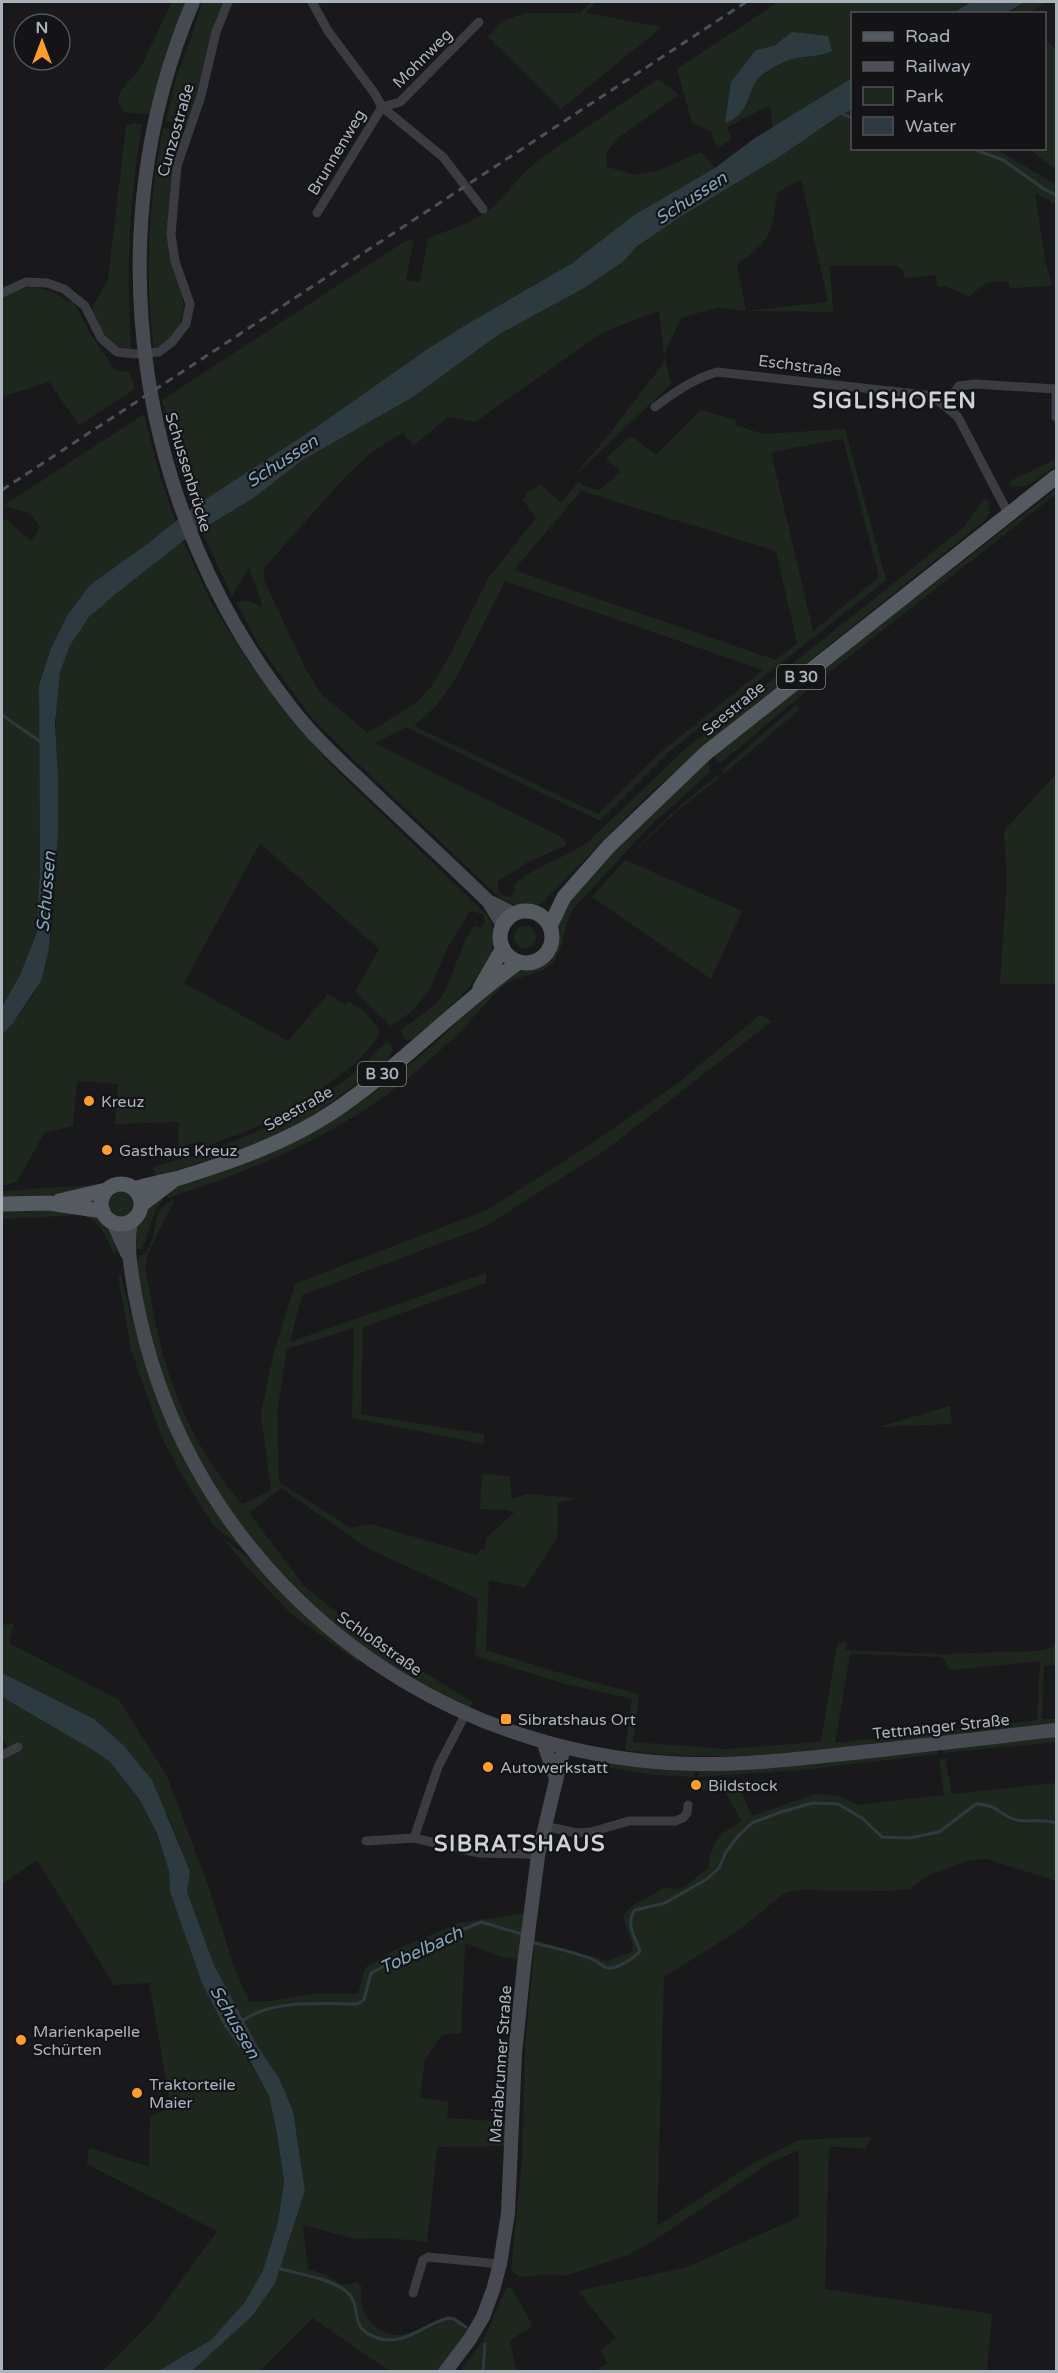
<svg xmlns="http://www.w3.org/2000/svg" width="1058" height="2373" font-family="'Varela Round',sans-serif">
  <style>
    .green { fill: #1e271e; fill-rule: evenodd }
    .water { fill: #2d3b41 }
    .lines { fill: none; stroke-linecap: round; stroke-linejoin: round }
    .stream { stroke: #2d3b41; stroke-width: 3 }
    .street { stroke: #3a3c41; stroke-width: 9 }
    .secondary { stroke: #474b51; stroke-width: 14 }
    .primary { stroke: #555960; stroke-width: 15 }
    .rail { stroke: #4c5056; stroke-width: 3; stroke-dasharray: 8 6; stroke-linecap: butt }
    .poi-dot { fill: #ff9d2e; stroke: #141417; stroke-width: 2 }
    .labels { text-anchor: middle; stroke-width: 4.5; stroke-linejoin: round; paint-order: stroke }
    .shield { fill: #141417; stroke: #7d838a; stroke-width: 1.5 }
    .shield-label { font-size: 15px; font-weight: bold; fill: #aab2bc }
    .street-label { font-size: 16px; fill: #aab2bc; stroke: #141417 }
    .poi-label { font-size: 16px; fill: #aab2bc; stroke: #141417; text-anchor: start }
    .water-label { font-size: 18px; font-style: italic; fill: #7fa6ba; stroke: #141417 }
    .district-label { font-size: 22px; font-weight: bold; letter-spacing: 1.5px; fill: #ccd1d8; stroke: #141417 }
  </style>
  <rect width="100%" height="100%" fill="#19191c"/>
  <path class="green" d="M172 2H186L169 45 149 114 124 112 118 103 120 92 141 67Z
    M202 2H223L217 15 189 125 166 121 177 75 192 36Z
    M591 2H596L586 13 662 27 561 109 488 37 502 21 526 13H580Z
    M778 2H971L953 13 852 14V78L773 128 770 105 727 127 732 139 717 148 711 132 692 123 677 69Z
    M1025 2H1046L1030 13 1006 14Z
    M1045 40 1056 49V170L1029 149 1044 148Z
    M658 79 679 95 619 137 606 153 607 167 637 175 658 171 701 152 715 168 634 215 571 264 474 320 429 348 315 428 192 508 177 459 162 400 404 242 414 239 406 280 420 282 428 238 468 223 495 206 523 174 541 158Z
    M852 110V148L996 149 1056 185V204L1035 193 1045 260 1052 286 1010 288 1009 282H987L969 296 947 287 937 286 936 275 904 278 903 270 897 266H830L833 312 746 311 718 307 681 318 664 355 671 384 568 482 598 448 663 364 664 355 659 311 603 332 475 422 448 417 414 445 402 433 371 453 345 477 264 568V580L307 672 322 695 368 733 417 702 431 687 448 659 489 577 536 518 523 500 527 493 540 484 561 503 579 481 584 486 599 490 621 472 606 458 631 436 656 455 701 410 736 420 735 425 763 434 845 429 886 580 670 751 600 821 406 727 375 743 563 838 567 845 528 862 498 881V891L502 895 510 897 516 889 513 886C535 865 565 859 589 841L685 749 963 528 982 501 986 499 989 503V514L983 522 743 714 647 796 542 903C528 909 514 906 501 899L353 759 311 717 260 647 236 602 247 600 263 608 249 567 232 596 201 530 255 497 301 461 413 397 498 335 584 288 624 261 636 247 677 219 829 124 842 114ZM801 179 828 302 746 311 737 265C771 238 772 237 777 193ZM843 439 879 577 813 631 771 452ZM581 491 776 551 797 643 776 660 514 570ZM505 581 763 670 662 751 598 814 414 726 436 706 457 676Z
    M133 123 142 125C129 202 126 270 131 349 107 349 100 326 92 308L108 279 126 126Z
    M163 128 187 132 170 206 184 308 180 325 169 340 154 349C144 274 149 201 163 128Z
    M33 287 51 291 75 304 89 332 115 370 129 372 135 389 79 425 49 382 2 397V296L14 289Z
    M144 414 158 469 175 521 67 616 51 648 39 685 40 869 37 932 20 975 2 1007V518L7 520 31 541 40 527 30 513 3 506Z
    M1056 459V465C1043 475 1029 491 1010 486V481L1012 480Z
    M1056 489V494L822 678 723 761 719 762 716 760 715 753Z
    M183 541 213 606 252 667 327 761 488 916C516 959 442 1013 413 1039L405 1040 401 1030 436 1004 445 992 465 940 474 926 480 928 485 923 483 914 470 911 447 948 429 991 411 1012 391 1026 355 992 379 949 260 843 184 983 288 1041 328 994 345 1005 348 1001 365 1012 379 1030 378 1037 356 1063 300 1105 266 1123 205 1147 201 1141 178 1148 179 1122 115 1124 118 1084 77 1081 73 1126 44 1133 17 1182 2 1186V1034C15 1021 35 997 41 979 52 950 53 916 55 885 57 848 59 812 58 775 57 733 49 685 70 645 92 603 146 569 183 541Z
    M797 704 800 709 724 774 722 770Z
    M708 761 711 771 649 827 572 910C563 926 565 946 554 961 541 978 517 973 502 987 488 1000 475 1016 462 1030 447 1045 430 1059 414 1073 341 1135 259 1167 169 1198L165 1194 191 1180 350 1109 386 1084 418 1058 446 1033 493 985 519 968 533 967 548 958 555 942V927L566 904 590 874Z
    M1056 774V984H1000L1007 879 1004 831Z
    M718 775 719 778 676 812 625 860 742 911 711 979 592 897C631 853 671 810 718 775Z
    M514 937a11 11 0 1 1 22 0a11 11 0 1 1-22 0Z
    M760 1015 772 1021 607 1149 484 1227 302 1295 290 1342 486 1273V1283L363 1327 361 1414 484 1434V1444L352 1418 354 1328 287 1349 277 1412 279 1482 351 1528 371 1524 478 1556 479 1550H485L486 1538 514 1513 508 1510 480 1509 482 1474 510 1476 512 1499 527 1494 579 1498 558 1503 557 1538 525 1588 489 1580 486 1650 563 1674 639 1694 633 1742 725 1749 821 1742 837 1644 847 1641 845 1650 943 1654 1037 1651 1051 1648 1056 1643V1664L1044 1666 1042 1719H1056V1724C994 1731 932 1738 870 1745 788 1754 708 1762 625 1750L632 1699 565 1684 475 1656 478 1599 369 1549 281 1488 249 1513 304 1586 369 1639 473 1702 470 1708C440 1693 409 1679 382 1660 312 1612 255 1551 211 1479 201 1463 188 1446 181 1428 158 1376 146 1318 136 1261 140 1257 146 1252 149 1247 159 1227 150 1210 175 1199 169 1213 149 1248 146 1261 144 1272 150 1287 151 1298 162 1372 192 1448 242 1504L271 1491 261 1414 274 1352 295 1284 487 1210 588 1146 678 1083ZM850 1654 942 1657 950 1670 1040 1661 1037 1720 835 1743Z
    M386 1043 390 1044 393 1050 388 1059C352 1087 316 1117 274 1136 236 1154 195 1162 157 1178L152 1167 208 1152 294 1116 353 1074Z
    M91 1185 95 1187 64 1194 2 1197V1191Z
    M106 1203a15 15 0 1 1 30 0a15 15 0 1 1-30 0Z
    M162 1196 163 1200C150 1214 150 1233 142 1249H136C133 1223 142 1212 162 1196Z
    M2 1210C28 1210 72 1205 96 1216 109 1222 116 1238 118 1251L113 1253C106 1236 101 1220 81 1215L2 1219Z
    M118 1275H121C146 1382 177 1462 245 1550L214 1526 184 1479 162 1438 131 1350Z
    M950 1406 952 1424 878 1427Z
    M222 1537 255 1563 317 1625 359 1658V1663L289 1612 244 1564Z
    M14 1624 9 1643 119 1700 167 1776 208 1885 237 1976 250 2002 271 2001 313 1994H358L365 1968 395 1950 459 1923 527 1913 523 1960 499 1956 465 1943 461 2033 442 2035 425 2059 420 2098 449 2102 447 2118 508 2122V2146L437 2147 427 2242 389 2238 355 2239 303 2225 308 2269C314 2271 322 2273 328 2276 339 2283 343 2288 356 2282L362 2287C359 2299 361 2308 368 2318 380 2337 402 2339 421 2329 429 2326 438 2318 446 2318 456 2317 463 2324 470 2330L439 2371H389L313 2318 260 2371H192L252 2316 305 2190 293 2111 279 2078 258 2047 214 1965 187 1892 190 1871 168 1815 94 1719 2 1673V1625Z
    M2 1697 93 1750 110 1762 140 1800 156 1834 169 1871 170 1892 202 1983 269 2096 277 2133 284 2181 278 2222 263 2270 245 2302 211 2340 158 2371H103L152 2321 217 2231 87 2164 89 2148 149 2167 150 2116 171 2108 149 1983 114 1985 37 1860 2 1884V1759L22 1750 18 1742 8 1747 2 1740Z
    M1056 1736V1742L943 1753V1749Z
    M937 1750 938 1754 802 1770 698 1777 699 1769Z
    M945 1758 952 1794 1056 1783V1881L987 1859 969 1860 929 1875 910 1889 885 1891 796 1890 783 1894 739 1930 664 1977 657 2226 752 2164 798 2140 871 2137 866 2148 829 2147 825 2289 992 2314 987 2371H595L608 2363 600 2351 616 2338 578 2291 688 2267 799 2217V2150L768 2164 658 2238 626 2256 565 2276 553 2274 520 2277 511 2271 522 2159 525 2047 535 1940 607 1961 631 1952 633 1946 623 1916C632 1902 650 1899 662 1888L681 1889 709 1868C710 1842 720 1833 742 1821L722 1787 690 1792 689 1780 737 1782 752 1816 814 1794 839 1796 857 1805 944 1795 939 1759Z
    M609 1763 695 1769 694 1777 655 1775 606 1767Z
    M506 2288H512L533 2326 510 2340 515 2366 519 2371H460L484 2339Z"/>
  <path class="water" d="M971 2H1025L1006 13H953Z
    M792 32 828 36 832 51C820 56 809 56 796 58 786 60 771 68 763 74 746 85 753 114 725 123L731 82 756 50 774 46Z
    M852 78V110L842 114 779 157 677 219 636 247 624 261 584 288 498 335 413 397 301 461 255 497 183 541 118 592 89 617 70 645 60 672 55 723 58 775V833L49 949 41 981 13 1023 2 1034V1007L20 975 37 932 40 869 39 685 51 648 67 616 90 585 146 545 192 508 315 428 429 348 474 320 571 264 634 215 715 168 755 138Z
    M2 1673 94 1719 124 1746 152 1780 190 1871 187 1892 214 1965 258 2047 279 2078 293 2111 305 2190 275 2283 252 2316 192 2371H158L211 2340 245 2302 263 2270 278 2222 284 2181 277 2133 269 2096 251 2063 224 2026 202 1983 170 1892 169 1871 157 1834 140 1800 110 1762 93 1750 2 1697Z"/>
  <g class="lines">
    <path class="stream" d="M840 113 852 118
      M971 148 1003 160 1044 189 1056 195
      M2 715 42 743
      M534 1943C554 1948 575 1952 594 1960 600 1963 604 1969 611 1968 620 1967 634 1958 640 1951 635 1938 625 1922 635 1910L665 1903 707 1879 719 1868 726 1852 739 1835 752 1823 778 1813 813 1803 838 1804 862 1818 882 1837 909 1838 939 1832 976 1804C998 1804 1001 1817 1017 1820 1030 1823 1041 1818 1056 1823
      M242 2021C272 1999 321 2004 357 2004L364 2000 371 1973 423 1946 481 1922 522 1934
      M278 2268C300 2275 328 2277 347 2292 358 2301 354 2315 360 2326 363 2332 369 2334 375 2337 403 2348 422 2325 448 2318L454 2319 466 2327
      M483 2372 485 2344"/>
    <path class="street" d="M312 2 328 31 375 94 382 107 443 157 483 209
      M382 107 400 102 479 22
      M317 213 382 107
      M2 293 26 282 47 283 64 289 85 306 101 338 117 352 135 354 159 352 172 342 186 324 190 304 175 261 171 234 177 166 201 96 216 32 228 2
      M1056 389V417
      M655 407C675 392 693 379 717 372L927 395 940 402 958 417 1009 515
      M948 407 952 395 959 386 975 384 1056 389
      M2 1755 18 1747
      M544 1826 577 1833 591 1832 629 1821H675L683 1818 687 1813 688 1805
      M414 1838 438 1767 466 1713
      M366 1841 414 1838 479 1853 527 1854 538 1856
      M413 2293 423 2260 428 2257 500 2264"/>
    <path class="secondary" d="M193 2C94 234 136 513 293 710 317 741 348 768 376 795 413 830 451 865 488 901L503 925
      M488 901 514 914
      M131 1221C126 1245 131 1270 135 1294 146 1354 165 1410 194 1463 294 1646 485 1760 694 1764 754 1765 813 1757 872 1751 934 1744 995 1737 1056 1730
      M113 1222 127 1253
      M543 1741 555 1776
      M445 2372 470 2339 483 2317 493 2290 500 2264 508 2213 515 2054 524 1965 538 1856 564 1747"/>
    <path class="primary" d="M500 937a26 26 0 1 1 52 0a26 26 0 1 1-52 0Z
      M550 926 564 897 609 846 706 753 1056 477
      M480 988 503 948
      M101 1204a20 20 0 1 1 40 0a20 20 0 1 1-40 0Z
      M134 1189C149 1184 164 1182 179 1178 231 1162 288 1142 334 1111 400 1067 454 1008 519 962
      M59 1201 106 1190
      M2 1204 49 1203 103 1211
      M141 1205 174 1180"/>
    <path class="rail" d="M2 490 746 2"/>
  </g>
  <g class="poi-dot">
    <circle cx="89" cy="1101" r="6"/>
    <circle cx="107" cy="1150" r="6"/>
    <rect x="500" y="1713" width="12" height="12" rx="3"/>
    <circle cx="488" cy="1767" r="6"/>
    <circle cx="696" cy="1785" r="6"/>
    <circle cx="21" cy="2040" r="6"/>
    <circle cx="137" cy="2093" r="6"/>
  </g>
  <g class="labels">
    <g class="shield">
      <rect x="777" y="665" width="48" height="24" rx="4.5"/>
      <rect x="358" y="1062" width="48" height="24" rx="4.5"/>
    </g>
    <g class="shield-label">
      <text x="801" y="682">B 30</text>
      <text x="382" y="1079">B 30</text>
    </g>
    <g class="street-label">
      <text transform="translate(422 58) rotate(-45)" y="6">Mohnweg</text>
      <text transform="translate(175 130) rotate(-74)" y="6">Cunzostraße</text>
      <text transform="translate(336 152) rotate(-59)" y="6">Brunnenweg</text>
      <text transform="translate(800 365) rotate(7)" y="6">Eschstraße</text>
      <text transform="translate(189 472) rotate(73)" y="6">Schussenbrücke</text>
      <text transform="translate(733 708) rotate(-39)" y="6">Seestraße</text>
      <text transform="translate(298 1108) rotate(-29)" y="6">Seestraße</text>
      <text transform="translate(380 1643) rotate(35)" y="6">Schloßstraße</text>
      <text transform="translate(941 1726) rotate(-6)" y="6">Tettnanger Straße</text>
      <text transform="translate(500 2064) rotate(-86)" y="6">Mariabrunner Straße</text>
    </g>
    <g class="poi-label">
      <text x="101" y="1107">Kreuz</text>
      <text x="119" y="1156">Gasthaus Kreuz</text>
      <text x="518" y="1725">Sibratshaus Ort</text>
      <text x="500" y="1773">Autowerkstatt</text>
      <text x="708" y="1791">Bildstock</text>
      <text x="33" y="2037">Marienkapelle<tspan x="33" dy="18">Schürten</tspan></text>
      <text x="149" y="2090">Traktorteile<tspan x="149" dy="18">Maier</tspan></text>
    </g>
    <g class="water-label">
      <text transform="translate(691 198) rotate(-33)" y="6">Schussen</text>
      <text transform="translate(282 461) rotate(-33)" y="6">Schussen</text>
      <text transform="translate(46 892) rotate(-85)" y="6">Schussen</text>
      <text transform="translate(421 1950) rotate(-25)" y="6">Tobelbach</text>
      <text transform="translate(235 2022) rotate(60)" y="6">Schussen</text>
    </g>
    <g class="district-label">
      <text x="895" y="408">SIGLISHOFEN</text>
      <text x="520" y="1851">SIBRATSHAUS</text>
    </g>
  </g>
  <rect width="1058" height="2373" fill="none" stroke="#aab2bc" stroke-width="6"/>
  <rect x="851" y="12" width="195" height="138" fill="#141417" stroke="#505359" stroke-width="1.5"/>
  <rect x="863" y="32" width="30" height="9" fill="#555960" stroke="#505359" stroke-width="1.5"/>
  <text x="905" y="42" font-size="18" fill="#aab2bc">Road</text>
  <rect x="863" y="62" width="30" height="9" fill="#4c5056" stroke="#505359" stroke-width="1.5"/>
  <text x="905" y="72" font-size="18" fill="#aab2bc">Railway</text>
  <rect x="863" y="87" width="30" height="18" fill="#1e271e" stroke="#505359" stroke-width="1.5"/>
  <text x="905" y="102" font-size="18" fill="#aab2bc">Park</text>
  <rect x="863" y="117" width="30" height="18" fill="#2d3b41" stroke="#505359" stroke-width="1.5"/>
  <text x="905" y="132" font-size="18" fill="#aab2bc">Water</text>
  <g transform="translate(42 42)"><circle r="28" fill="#141417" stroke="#505359" stroke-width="1.5"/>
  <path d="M0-4.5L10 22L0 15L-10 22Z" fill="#ff9d2e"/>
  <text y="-9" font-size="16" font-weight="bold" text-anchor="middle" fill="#aab2bc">N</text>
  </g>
</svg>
